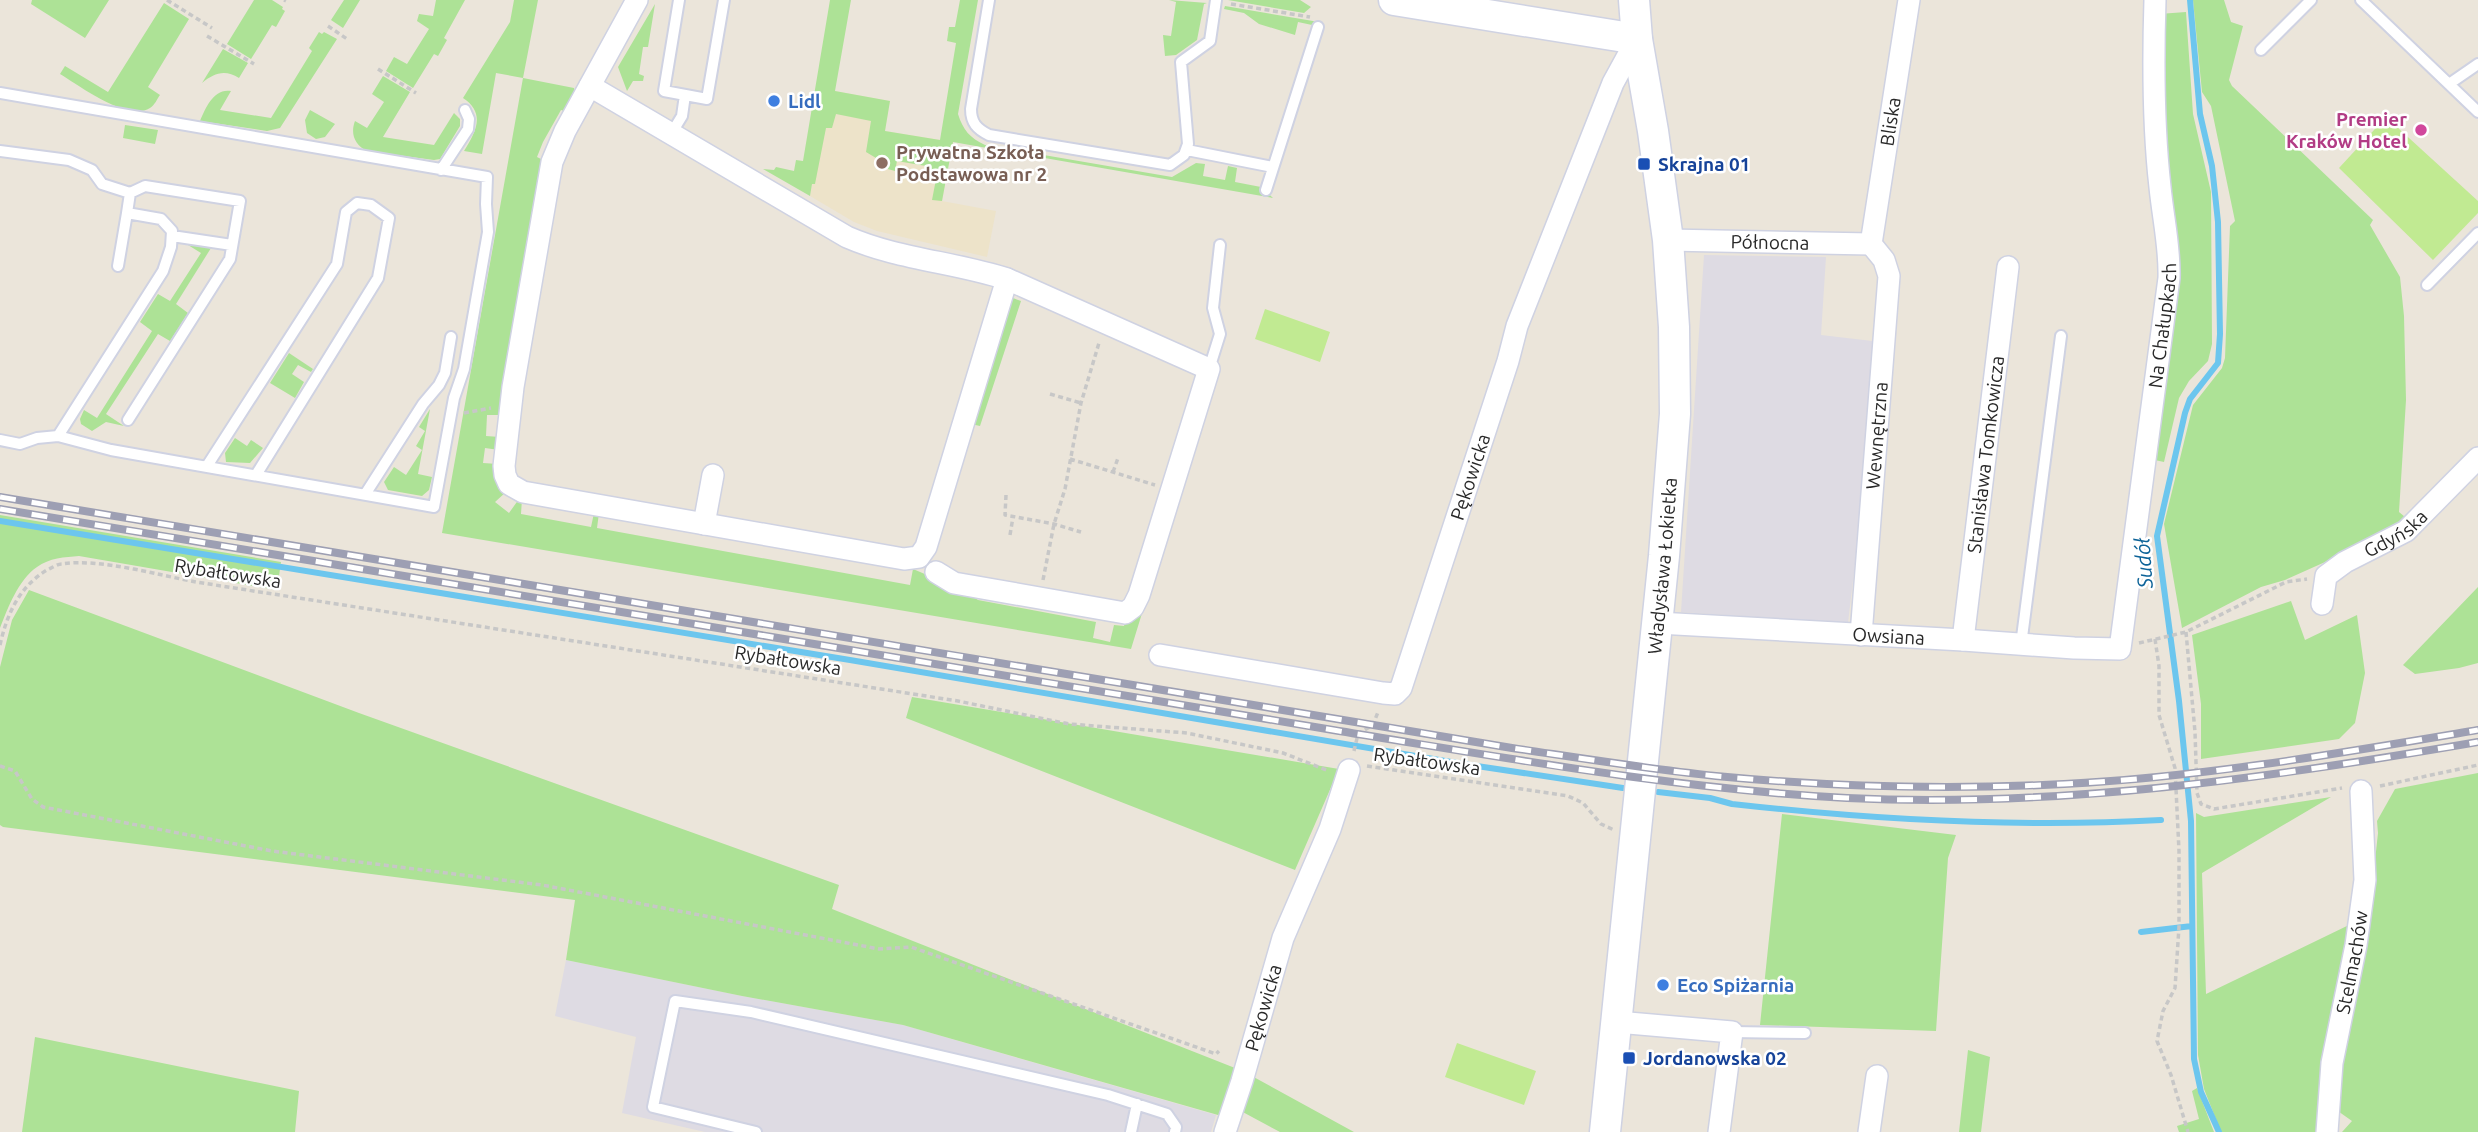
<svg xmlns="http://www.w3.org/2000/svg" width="2478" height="1132" font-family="Ubuntu,sans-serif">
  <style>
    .industrial { fill: #dedbe3 }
    .education { fill: #ede3c9 }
    .green { fill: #ade296 }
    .pitch { fill: #c1ea92 }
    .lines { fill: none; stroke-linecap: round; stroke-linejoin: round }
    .stream { stroke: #6cc6ee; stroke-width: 6 }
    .lane-casing { stroke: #cfd2e2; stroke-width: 14 }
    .street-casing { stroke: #cfd2e2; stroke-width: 24 }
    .secondary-casing { stroke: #cfd2e2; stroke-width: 33 }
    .path { stroke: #c7c7c7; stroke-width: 3.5; stroke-dasharray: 5 3.5; stroke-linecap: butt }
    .lane { stroke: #fff; stroke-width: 10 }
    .street { stroke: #fff; stroke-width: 21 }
    .secondary { stroke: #fff; stroke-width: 30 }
    .rail-casing { stroke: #9d9fb3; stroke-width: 8 }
    .rail { stroke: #fff; stroke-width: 5; stroke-dasharray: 16; stroke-linecap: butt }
    .shop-dot { fill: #3f7fe0; stroke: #fff; stroke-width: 2.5 }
    .hotel-dot { fill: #d1479c; stroke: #fff; stroke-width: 2.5 }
    .education-dot { fill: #8d6e63; stroke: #fff; stroke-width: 2.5 }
    .transit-dot { fill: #1a4fb4; stroke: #fff; stroke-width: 2.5 }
    .labels { text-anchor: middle; stroke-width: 5; stroke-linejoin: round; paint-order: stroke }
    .shop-label { font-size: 19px; font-weight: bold; fill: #366cbe; stroke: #fff; text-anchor: start }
    .hotel-label { font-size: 19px; font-weight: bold; fill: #b23c85; stroke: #fff; text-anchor: end }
    .street-label { font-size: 19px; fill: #292929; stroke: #fff }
    .education-label { font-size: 19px; font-weight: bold; fill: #785e54; stroke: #fff; text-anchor: start }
    .transit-label { font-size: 19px; font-weight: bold; fill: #164399; stroke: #fff; text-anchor: start }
    .water-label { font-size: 21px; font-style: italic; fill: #0d6398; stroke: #fff }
  </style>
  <rect width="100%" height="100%" fill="#ebe5da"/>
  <path class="industrial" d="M1704 255 1826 257 1821 335 1881 342 1848 623 1681 612Z
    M566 960 742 996 903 1025 1216 1115 1211 1132H705L622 1113 636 1037 555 1016Z"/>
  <path class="education" d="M829 90 890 101 885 131 953 142 942 201 996 211 987 257 877 231 854 222 810 196Z"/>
  <path class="green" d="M32 0H109L85 38 31 4Z
    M254 0H272L283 7 282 9 285 11 276 27 272 25 251 59 227 44Z
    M344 0H360L343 28 331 20Z
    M436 0H465L444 38 447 40 438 56 434 54 413 88 386 71 394 57 407 64 429 29 417 21 419 14 433 16Z
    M514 0H538L523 78 574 88 575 96 567 112 561 110 543 142 537 157 545 161 502 415H487L486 436 500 437 499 450 485 448 483 463 498 464 506 492 495 502 509 513 519 499H522L521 514 591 527 594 513H599L597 528 910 585 913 569 967 592 978 600 1096 622 1093 638 1110 642 1114 625 1124 626 1126 620 1143 610 1131 649 442 533 523 78 496 73 482 154 464 151C476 132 486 113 463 98L510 22Z
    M830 0H851L835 91 890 101 885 131 940 140 956 43 947 41 949 27H955L960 0H978L958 114C963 130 970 138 985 145L1172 177 1196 163 1205 164 1203 176 1225 180 1228 166 1237 168 1235 182 1261 187 1273 198 953 142 942 201 932 200 937 174 925 172 926 166 897 161 895 171 884 168 886 164 866 152 871 121 836 114 832 128H826L815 184H812L810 196 763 169 774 170 776 167 794 171 796 160 803 161Z
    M1169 0 1207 3 1204 4 1197 40 1176 55 1165 56 1163 35 1171 36 1176 2Z
    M1228 0H1300L1311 7 1304 13Z
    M2193 0H2224L2231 22 2243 26 2229 80 2232 86 2373 220 2370 225 2400 277 2404 316 2406 400 2399 512 2405 517 2381 537 2285 580 2261 587 2182 628 2164 524 2193 405 2222 368 2225 358 2230 226 2235 221 2211 106 2202 92Z
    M164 3 189 19 148 87 160 95C157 99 155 105 150 108 127 122 80 86 60 74L65 66 108 92Z
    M655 4 648 47H643L639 74 644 76 643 81H633L627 91 618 67Z
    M1225 6 1313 21H1314L1312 25 1298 22 1295 35 1259 24 1244 13 1224 9Z
    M2186 12 2193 114 2211 192 2212 344 2208 361 2189 381 2179 398 2164 462 2150 459 2166 169 2159 14Z
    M319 32 322 34 324 32 337 39 280 128 267 131 200 121C206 107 214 88 231 91L220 110 271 118 312 51 309 48Z
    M223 49 248 63 239 78C225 69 214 73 202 83Z
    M383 76 410 92 383 137 434 145 454 113 460 119V126L440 159 434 160 367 151C355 145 350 134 355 121L367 128 384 102 372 94Z
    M310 110 335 124 325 137 316 139 307 133 305 120Z
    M125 125 158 130 155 144 123 138Z
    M188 245 211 248 176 304 188 313 170 341 158 334 106 414 124 426 106 422 92 431 81 424 80 419 84 410 97 418 152 331 140 322 158 294 170 301 201 253Z
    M1013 298 1021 301 980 426 971 424Z
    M289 353 313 369 311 372 298 365 292 374 304 382 295 398 270 383Z
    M430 409 418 474 432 477 429 490 422 496 388 490 384 482 394 467 406 475 422 450 416 446 425 431 419 427Z
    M235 438 247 446 251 440 263 448 250 463 226 462 225 453Z
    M0 515 281 562 277 590 79 556C65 557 49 558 37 567 18 580 8 608 0 628Z
    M2478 587V663L2459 668 2415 674 2403 665Z
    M29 590 359 713 839 885 832 909 1235 1068 1225 1117 903 1025 742 996 566 960 575 900 3 827 0 825V667L12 620Z
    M2291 601 2305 640 2357 615 2365 673 2355 723 2339 739 2201 759V704L2192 635Z
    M912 697 1339 769 1295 870 906 718Z
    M2478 773V1132H2342L2352 1121 2335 1109 2362 952 2374 870 2378 833 2377 821 2395 789Z
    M2331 797 2202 873 2206 994 2351 924 2318 1132H2221L2204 1089 2198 1055 2196 813 2204 817Z
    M1782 814 1956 835 1948 858 1936 1031 1760 1025Z
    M35 1037 299 1091 295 1132H22Z
    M1968 1050 1990 1057 1981 1132H1959Z
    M1250 1075 1354 1132H1280L1239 1110Z
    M2197 1088 2214 1132H2179L2177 1126 2199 1119 2192 1091Z"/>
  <path class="pitch" d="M2386 117 2478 201V213L2433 260 2339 168Z
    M1265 309 1330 332 1320 362 1255 339Z
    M1457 1043 1536 1071 1524 1105 1445 1077Z"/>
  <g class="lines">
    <path class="stream" d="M2190 0 2200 114 2212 166 2218 222 2220 334 2218 363 2190 399 2185 413 2157 536 2179 701 2191 821 2194 1059 2201 1092 2219 1132
      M0 521 850 660 1457 763 1623 788
      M1658 792 1710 798 1732 804C1875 820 2018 828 2161 820
      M2141 932 2192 926"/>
    <g class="lane-casing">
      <path id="lane" d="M679 0 664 91 707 99 724 0
        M989 0 971 109C971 123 977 129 989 135L1170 165 1184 155 1188 144 1181 62 1210 41 1216 0
        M2361 0 2478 112
        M2261 50 2311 0
        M2449 84 2478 64
        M0 93 487 177 486 204 488 232 464 369 454 398 434 507 111 450 58 436
        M671 134 682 116 685 95
        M1187 150 1273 167
        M0 151 69 160 92 170 102 184 130 193 145 186 240 201 230 259 128 420
        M441 170 468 129 469 119 465 110
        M1266 190 1318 27
        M172 236 232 245
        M118 266 127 213
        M2427 285 2478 233
        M1209 369 1220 334 1213 308 1220 245
        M0 440 20 444 37 438 58 436 163 271 171 247 172 231 161 219 127 213 130 193
        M207 466 337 264 346 212 357 203 371 205 389 218 378 278 256 475
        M366 493 423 404 439 385 445 373 451 337
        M2021 645 2061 336
        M1732 1032 1805 1033
        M756 1132 653 1107 675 1001 751 1012 1108 1095 1167 1114 1176 1127 1175 1132
        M1131 1132 1137 1104"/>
    </g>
    <g class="street-casing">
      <g id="street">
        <path d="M637 0 565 131 552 162 513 387 504 466 505 475 509 484 523 492 904 559 919 557 926 547 1007 279"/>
        <path d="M590 86 847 237C897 259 955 262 1007 279L1209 369 1139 595 1133 607 1125 613 954 583 936 572"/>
        <path id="s1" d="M1668 240 1871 244"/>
        <path id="s2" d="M1871 244 1909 0"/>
        <path d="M704 524 713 475"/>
        <path id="s3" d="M2322 604 2326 576 2345 562 2406 531 2478 458"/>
        <path id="s4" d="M1658 623 1963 640 2074 648 2120 649 2169 278C2170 247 2163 218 2160 187 2153 125 2153 62 2155 0"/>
        <path id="s5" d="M1861 635 1889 276 1884 260 1871 244"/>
        <path id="s6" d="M1963 640 2008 267"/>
        <path id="s7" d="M1160 655 1383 693 1395 694 1401 688 1508 361 1517 326 1613 83 1637 39"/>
        <path d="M1617 1022 1732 1032 1719 1132"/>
        <path id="s8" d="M1225 1132 1242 1081 1283 938 1330 829 1349 770"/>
        <path d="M1869 1132 1877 1076"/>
        <path id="s9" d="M2327 1132 2332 1063 2356 945 2365 880 2361 791"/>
      </g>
    </g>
    <g class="secondary-casing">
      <g id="secondary">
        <path d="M1394 0 1637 39"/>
        <path id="s10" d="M1605 1132 1664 556 1675 414 1674 327 1668 240 1653 131 1637 39 1634 0"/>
      </g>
    </g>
    <path class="path" d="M167 0 212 28
      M284 0 286 1
      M1231 4 1310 17
      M328 26 347 39
      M207 36 254 64
      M378 69 416 93
      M1050 394 1081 403
      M464 413 491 408
      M1070 459 1155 485
      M1113 472 1118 458
      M1006 495 1005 515 1054 524 1081 532
      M1010 535 1013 517
      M1043 580 1054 524 1065 489 1081 403 1099 343
      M2186 632 2195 732 2197 793 2201 804 2214 809 2342 788
      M2155 639 2159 666V715L2175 768 2179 851V927L2175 988 2163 1011 2157 1041 2171 1075 2188 1132
      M2139 643 2186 632 2286 582 2307 579
      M0 645C7 614 19 587 47 570 52 568 57 564 62 564 99 558 158 575 196 582L958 701 1069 724 1187 733 1283 753 1329 771
      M1354 751 1358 734 1373 725 1378 712
      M0 766 15 771 32 799 43 807 272 851 542 885 879 949 911 947 1216 1054 1219 1051
      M1367 766 1568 796 1583 803 1601 824 1614 830
      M2380 786 2478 765"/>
    <use href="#lane" class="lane"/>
    <use href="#street" class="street"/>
    <use href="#secondary" class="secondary"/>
    <g class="rail-casing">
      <path id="rail" d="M0 497 1512 748C1580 758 1648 769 1716 776 1832 787 1948 790 2064 784 2204 777 2341 753 2478 730
        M0 509 1339 731C1508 758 1676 789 1847 798 2060 808 2269 778 2478 742"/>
    </g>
    <use href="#rail" class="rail"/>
  </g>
  <g class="shop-dot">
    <circle cx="774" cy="101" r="7"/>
    <circle cx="1663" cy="985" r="7"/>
  </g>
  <circle class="hotel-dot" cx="2421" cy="130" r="7"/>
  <circle class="education-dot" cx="882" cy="163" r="7"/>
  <g class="transit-dot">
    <rect x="1637" y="157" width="14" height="14" rx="3.5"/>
    <rect x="1622" y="1051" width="14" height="14" rx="3.5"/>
  </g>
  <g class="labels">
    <g class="shop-label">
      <text x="788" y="108">Lidl</text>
      <text x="1677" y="992">Eco Spiżarnia</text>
    </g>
    <g class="hotel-label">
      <text x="2407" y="126">Premier<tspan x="2407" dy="22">Kraków Hotel</tspan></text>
    </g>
    <g class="street-label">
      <text dy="7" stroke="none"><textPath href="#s2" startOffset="124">Bliska</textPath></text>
      <text dy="7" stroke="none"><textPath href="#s1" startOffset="102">Północna</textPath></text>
      <text dy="7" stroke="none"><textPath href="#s4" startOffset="789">Na Chałupkach</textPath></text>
      <text dy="7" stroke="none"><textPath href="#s5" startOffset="200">Wewnętrzna</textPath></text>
      <text dy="7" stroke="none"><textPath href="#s6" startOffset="187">Stanisława Tomkowicza</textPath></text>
      <text dy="7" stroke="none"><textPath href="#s7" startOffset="469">Pękowicka</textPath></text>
      <text dy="7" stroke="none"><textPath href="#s3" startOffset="110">Gdyńska</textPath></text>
      <text dy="7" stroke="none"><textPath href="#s10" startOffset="569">Władysława Łokietka</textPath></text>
      <text transform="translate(228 573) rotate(9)" y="7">Rybałtowska</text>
      <text dy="7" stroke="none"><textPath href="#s4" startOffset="231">Owsiana</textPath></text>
      <text transform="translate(788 660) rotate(9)" y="7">Rybałtowska</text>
      <text transform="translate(1427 761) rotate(8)" y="7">Rybałtowska</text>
      <text dy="7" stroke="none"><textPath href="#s9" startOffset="172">Stelmachów</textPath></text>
      <text dy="7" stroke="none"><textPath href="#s8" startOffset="130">Pękowicka</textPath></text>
    </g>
    <g class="education-label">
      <text x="896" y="159">Prywatna Szkoła<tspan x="896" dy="22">Podstawowa nr 2</tspan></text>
    </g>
    <g class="transit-label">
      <text x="1658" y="171">Skrajna 01</text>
      <text x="1643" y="1065">Jordanowska 02</text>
    </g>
    <g class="water-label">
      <text transform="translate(2144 563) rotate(-94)" y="7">Sudół</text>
    </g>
  </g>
</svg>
